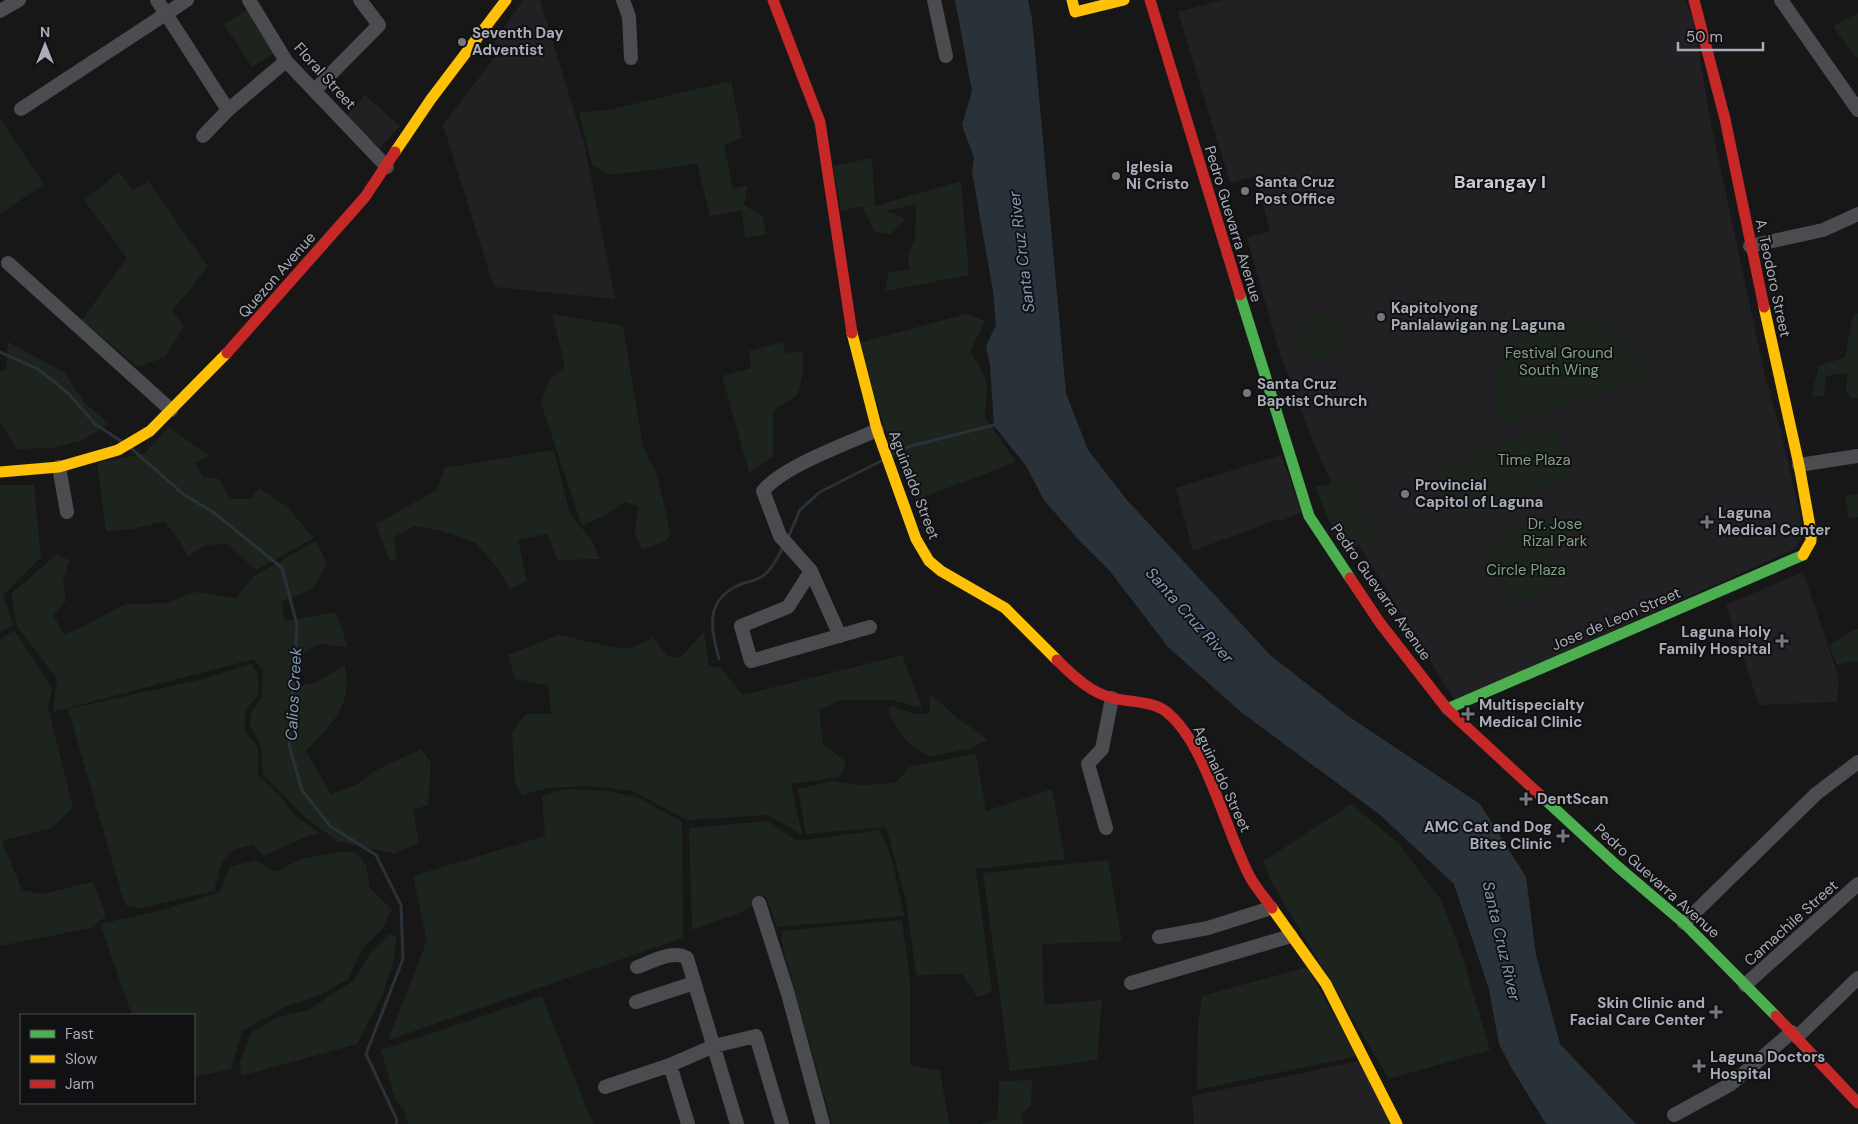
<svg xmlns="http://www.w3.org/2000/svg" width="1858" height="1124" font-family="'DM Sans',sans-serif">
  <style>
    .built { fill: #212123 }
    .green { fill: #1d241e }
    .water { fill: #2a3239 }
    .lines { fill: none; stroke-linecap: round; stroke-linejoin: round }
    .stream { stroke: #2a3239; stroke-width: 3 }
    .street { stroke: #4b4c50; stroke-width: 14 }
    .fast { stroke: #4caf50; stroke-width: 11 }
    .slow { stroke: #ffc107; stroke-width: 11 }
    .jam { stroke: #c62828; stroke-width: 11 }
    .poi-dot { fill: #757880; stroke: #111113; stroke-width: 2 }
    .labels { text-anchor: middle; stroke-width: 4; stroke-linejoin: round; paint-order: stroke }
    .poi-label { font-size: 15px; font-weight: bold; fill: #a8adb8; stroke: #111113; text-anchor: start }
    .street-label { font-size: 15px; fill: #a8adb8; stroke: #111113 }
    .park-label { font-size: 15px; fill: #7fa381; stroke: #111113 }
    .water-label { font-size: 16px; font-style: italic; fill: #7f9bb3; stroke: #111113 }
    .quarter-label { font-size: 18px; font-weight: bold; fill: #c9ccd4; stroke: #111113 }
  </style>
  <rect width="100%" height="100%" fill="#171717"/>
  <path class="built" d="M523 0H540L585 147 615 299 494 287 443 125 501 49 494 42Z
    M1222 0H1685L1693 19 1711 124 1766 380 1781 432 1800 514 1803 535 1795 549 1455 701 1362 550 1312 440 1279 350 1247 238 1270 231 1256 176 1230 183 1178 12Z
    M365 95 400 126 380 148 346 116Z
    M1281 455 1302 512 1279 522 1278 519 1193 551 1176 488Z
    M1803 572 1839 678 1837 702 1759 705 1726 605Z
    M1364 1060 1396 1124H1194L1192 1096Z"/>
  <path class="green" d="M249 9 276 52 252 67 224 24Z
    M1858 13V57L1856 58 1833 26Z
    M731 81 742 137 724 146 733 189 748 185 744 205 763 217 766 234 745 238 742 210 710 216 697 164 610 175 592 165 579 113 608 110Z
    M0 118 44 184 0 214Z
    M872 158 875 206 961 181 969 275 885 291 889 272 909 270 908 254 915 240 916 204 887 211 906 219 891 234 875 232 862 206 841 211 833 166Z
    M119 172 133 190 149 182 208 267 172 311 184 327 165 357 138 367 82 320 127 258 84 200Z
    M1298 336a23 23 0 1 1 46 0a23 23 0 1 1-46 0Z
    M1858 313V398H1851L1846 390 1847 373 1826 376 1824 395 1811 397 1819 366 1845 357 1853 315Z
    M552 314 623 326 643 447 657 475 671 535 664 542 642 549 635 535 638 506 624 502 606 515 582 526 541 403 549 381 565 366Z
    M966 314 985 321 970 351 987 380 985 417 1016 462 916 500 890 445 859 343Z
    M1558 317C1606 320 1627 337 1651 377L1498 430C1497 418 1493 405 1493 392 1492 367 1516 330 1539 320 1545 318 1552 318 1558 317Z
    M8 342 64 372 84 402 109 424 83 440 52 448 17 449 0 423V372L6 369Z
    M782 342 786 353 803 351V373L798 394 773 411V457L749 472 722 376 751 368 749 351Z
    M1552 423 1574 474 1455 519 1437 468Z
    M169 427 209 456 195 463 203 477 219 479 230 499H251L259 488 286 506 314 538 256 570 227 544 205 545 188 557C183 543 173 533 165 521L132 529 106 531 97 463 144 454Z
    M554 450 570 514 591 539 600 559 558 560 547 534 518 540 527 581 510 589 499 570 476 543 442 531 415 526 394 537 397 559 389 560 376 524 437 490 444 468Z
    M1353 479 1376 534 1344 554 1315 487Z
    M0 485H34L41 557 3 595 13 625 0 632Z
    M1858 494V517L1849 518 1845 496Z
    M1551 514C1579 515 1578 541 1554 552L1556 582C1551 591 1544 594 1535 599 1503 615 1494 568 1483 546 1498 537 1517 525 1534 530L1541 517Z
    M316 541 327 564 312 589 281 602 285 621 336 612 348 647 319 644 301 655 298 686 315 683 345 665C353 707 332 723 306 751L331 794 356 785 376 770 421 749 431 762 428 805 413 810 419 843 394 854 337 841 301 814 263 774 260 742 250 727 251 713 262 697 263 670 253 659 53 712 57 679 17 626 11 594 56 555 69 560 63 582 66 601 53 615 64 634 76 630 125 604 166 603 196 592 236 598 254 576Z
    M1856 629H1858V663L1857 660 1837 665 1829 645Z
    M14 630 52 688 48 707 73 808 52 828 2 841 22 890 42 894 93 882 106 916 92 928 0 946V640Z
    M704 632 709 666 721 668 742 695 902 655 922 708 891 700H841L819 710 823 744 846 762 840 777 791 784 802 835 768 815 687 820 633 791 591 786 549 788 522 795 515 784 512 732 526 714H551L548 685 515 679 508 655 559 635 617 648H632L653 638 667 656 680 658Z
    M251 664 258 675V696L246 709 244 731 258 747V775L279 795 297 817 320 833 303 838 264 856 253 845C221 850 222 862 214 891L141 908 125 905 68 709 203 679Z
    M930 695C940 701 946 708 955 716 965 725 977 729 987 740L971 748 930 757C905 742 900 737 888 710L891 706 915 714 930 713Z
    M976 754 986 811 1052 789 1065 859 976 869 992 992 977 997 962 974 916 975 906 900 886 827 806 834 798 789 832 781 863 785 896 783 909 767Z
    M566 789 610 791 639 798 682 822 683 938 388 1040 427 940 413 876 545 836 542 796Z
    M1351 804 1399 844 1441 900 1462 955 1490 1050 1389 1079 1270 880 1264 861Z
    M768 821 797 841 880 830 892 860 904 916 777 927 765 894 747 910 692 930 689 828Z
    M338 852H355L366 865 370 888 392 910 382 929 362 949 348 979 318 996 285 1007 242 1031 231 1069 194 1077V1015H132L100 924 159 911 220 892 230 867 256 860 275 872 301 859Z
    M1108 860 1122 941 1042 944 1044 1005 1102 1000 1097 1060 1010 1071 983 873Z
    M902 920 910 981V1065L940 1071 949 1123 953 1124H832L781 940 783 931Z
    M389 934 397 937 393 963 382 995 357 1044 241 1076 240 1062 252 1032 276 1018 308 1010 353 981 372 951Z
    M1307 967 1357 1056 1197 1090 1198 1022 1202 996Z
    M542 996 593 1124H408L404 1109 395 1099 381 1050Z
    M1032 1080 1031 1106 1021 1113 1023 1124H980L998 1119 999 1081Z"/>
  <path class="water" d="M955 0H1028L1032 19 1066 393 1088 450 1127 500 1270 655 1348 716 1480 804 1526 877 1536 955 1560 1044 1636 1124H1546L1511 1067 1499 1044 1489 989 1454 884 1379 814 1241 712 1168 647 1109 570 1076 537 1044 500 1025 464 994 426 990 365 986 346 996 325 993 291 972 172 974 158 962 125 972 91Z"/>
  <g class="lines">
    <path class="stream" d="M0 352 38 369 69 394 95 424 121 441
      M132 449 183 494 213 512 282 568 297 625 289 745 302 790 330 826 376 855 401 905 403 959 366 1054 397 1120 396 1124
      M894 454 907 447 998 424
      M788 538 800 510 820 492 881 461
      M719 659C711 628 704 601 739 585 746 582 755 581 761 577 771 572 779 555 784 545"/>
    <path class="street" d="M157 0 228 110
      M249 0 286 61 387 167
      M623 0 629 17 631 58
      M934 0 946 56
      M1781 0 1858 110
      M0 11 19 0
      M315 90 379 25 360 0
      M21 109 187 0
      M203 136 228 110 286 61
      M1750 246 1823 230 1858 214
      M8 263 171 410
      M1799 465 1858 456
      M59 467 67 512
      M811 571 788 607 741 626 751 661 870 627
      M840 636 811 571 780 536 763 491C783 466 847 444 877 430
      M1106 828 1088 764 1102 749 1112 698
      M759 903 788 994 823 1124
      M1684 923 1816 794 1858 762
      M1159 937 1208 928 1271 908
      M637 967C651 962 674 949 687 958L737 1124
      M1131 983 1291 936
      M1745 985 1858 884
      M636 1002 694 983
      M1797 1037 1858 978
      M670 1065 688 1124
      M605 1087 670 1065 714 1046 756 1036 782 1124
      M1674 1115 1731 1084 1792 1032"/>
    <path class="fast" d="M1240 295 1309 516 1350 578
      M1447 709 1803 555
      M1540 795 1617 866 1684 923 1776 1016"/>
    <path class="slow" d="M1072 0 1075 12 1124 0
      M395 152 431 99 506 0
      M1764 307 1799 465 1811 532V541L1803 555
      M852 333 877 430 916 539 929 561 941 571 1005 608 1057 660
      M0 472 59 467 118 450 150 431 227 353
      M1272 908 1326 984 1397 1124"/>
    <path class="jam" d="M773 0 820 122 852 333
      M1150 0 1240 295
      M1694 0 1725 119 1764 307
      M227 353 365 197 395 152
      M1350 578 1380 623 1447 709 1540 795
      M1057 660C1073 676 1091 693 1113 698 1132 703 1155 700 1170 715 1207 748 1226 832 1250 877 1256 888 1265 898 1272 908
      M1776 1016 1858 1103"/>
  </g>
  <g class="poi-dot">
    <circle cx="462" cy="42" r="5"/>
    <circle cx="1116" cy="176" r="5"/>
    <circle cx="1245" cy="191" r="5"/>
    <circle cx="1381" cy="317" r="5"/>
    <circle cx="1247" cy="393" r="5"/>
    <circle cx="1405" cy="494" r="5"/>
    <path d="M1704.5 514.5h5v5h5v5h-5v5h-5v-5h-5v-5h5z"/>
    <path d="M1779.5 633.5h5v5h5v5h-5v5h-5v-5h-5v-5h5z"/>
    <path d="M1465.5 706.5h5v5h5v5h-5v5h-5v-5h-5v-5h5z"/>
    <path d="M1523.5 791.5h5v5h5v5h-5v5h-5v-5h-5v-5h5z"/>
    <path d="M1560.5 828.5h5v5h5v5h-5v5h-5v-5h-5v-5h5z"/>
    <path d="M1713.5 1004.5h5v5h5v5h-5v5h-5v-5h-5v-5h5z"/>
    <path d="M1696.5 1058.5h5v5h5v5h-5v5h-5v-5h-5v-5h5z"/>
  </g>
  <g class="labels">
    <g class="poi-label">
      <text x="472" y="38">Seventh Day<tspan x="472" dy="17">Adventist</tspan></text>
      <text x="1126" y="172">Iglesia<tspan x="1126" dy="17">Ni Cristo</tspan></text>
      <text x="1255" y="187">Santa Cruz<tspan x="1255" dy="17">Post Office</tspan></text>
      <text x="1391" y="313">Kapitolyong<tspan x="1391" dy="17">Panlalawigan ng Laguna</tspan></text>
      <text x="1257" y="389">Santa Cruz<tspan x="1257" dy="17">Baptist Church</tspan></text>
      <text x="1415" y="490">Provincial<tspan x="1415" dy="17">Capitol of Laguna</tspan></text>
      <text x="1718" y="518">Laguna<tspan x="1718" dy="17">Medical Center</tspan></text>
      <text x="1771" y="637" text-anchor="end">Laguna Holy<tspan x="1771" dy="17">Family Hospital</tspan></text>
      <text x="1479" y="710">Multispecialty<tspan x="1479" dy="17">Medical Clinic</tspan></text>
      <text x="1537" y="804">DentScan</text>
      <text x="1552" y="832" text-anchor="end">AMC Cat and Dog<tspan x="1552" dy="17">Bites Clinic</tspan></text>
      <text x="1705" y="1008" text-anchor="end">Skin Clinic and<tspan x="1705" dy="17">Facial Care Center</tspan></text>
      <text x="1710" y="1062">Laguna Doctors<tspan x="1710" dy="17">Hospital</tspan></text>
    </g>
    <g class="street-label">
      <text transform="translate(325 76) rotate(48)" y="5">Floral Street</text>
      <text transform="translate(1233 224) rotate(73)" y="5">Pedro Guevarra Avenue</text>
      <text transform="translate(277 275) rotate(-49)" y="5">Quezon Avenue</text>
      <text transform="translate(1773 278) rotate(78)" y="5">A. Teodoro Street</text>
      <text transform="translate(914 485) rotate(69)" y="5">Aguinaldo Street</text>
      <text transform="translate(1381 592) rotate(55)" y="5">Pedro Guevarra Avenue</text>
      <text transform="translate(1616 619) rotate(-23)" y="5">Jose de Leon Street</text>
      <text transform="translate(1222 779) rotate(65)" y="5">Aguinaldo Street</text>
      <text transform="translate(1657 881) rotate(42)" y="5">Pedro Guevarra Avenue</text>
      <text transform="translate(1791 923) rotate(-42)" y="5">Camachile Street</text>
    </g>
    <g class="park-label">
      <text x="1559" y="358">Festival Ground<tspan x="1559" dy="17">South Wing</tspan></text>
      <text x="1534" y="465">Time Plaza</text>
      <text x="1555" y="529">Dr. Jose<tspan x="1555" dy="17">Rizal Park</tspan></text>
      <text x="1526" y="575">Circle Plaza</text>
    </g>
    <g class="water-label">
      <text transform="translate(1021 252) rotate(-97)" y="6">Santa Cruz River</text>
      <text transform="translate(1190 615) rotate(48)" y="6">Santa Cruz River</text>
      <text transform="translate(293 694) rotate(-87)" y="6">Calios Creek</text>
      <text transform="translate(1502 941) rotate(77)" y="6">Santa Cruz River</text>
    </g>
    <g class="quarter-label">
      <text x="1500" y="188">Barangay I</text>
    </g>
  </g>
  <rect x="20" y="1014" width="175" height="90" fill="#111113" stroke="#4d4f55"/>
  <rect x="30" y="1030" width="25" height="8" fill="#4caf50" stroke="#4d4f55"/>
  <text x="65" y="1039" font-size="15" fill="#a8adb8">Fast</text>
  <rect x="30" y="1055" width="25" height="8" fill="#ffc107" stroke="#4d4f55"/>
  <text x="65" y="1064" font-size="15" fill="#a8adb8">Slow</text>
  <rect x="30" y="1080" width="25" height="8" fill="#c62828" stroke="#4d4f55"/>
  <text x="65" y="1089" font-size="15" fill="#a8adb8">Jam</text>
  <g transform="translate(45 45)" stroke="#111113" stroke-width="4" paint-order="stroke">
  <path d="M0-4L9 19L0 12L-9 19Z" fill="#a8adb8"/>
  <text y="-8" font-size="14" font-weight="bold" text-anchor="middle" fill="#a8adb8">N</text>
  </g>
  <path d="M1678 42v8h85v-8" fill="none" stroke="#a8adb8" stroke-width="2.5"/>
  <text x="1686" y="42" font-size="15" fill="#a8adb8" stroke="#111113" stroke-width="4" paint-order="stroke">50 m</text>
</svg>
